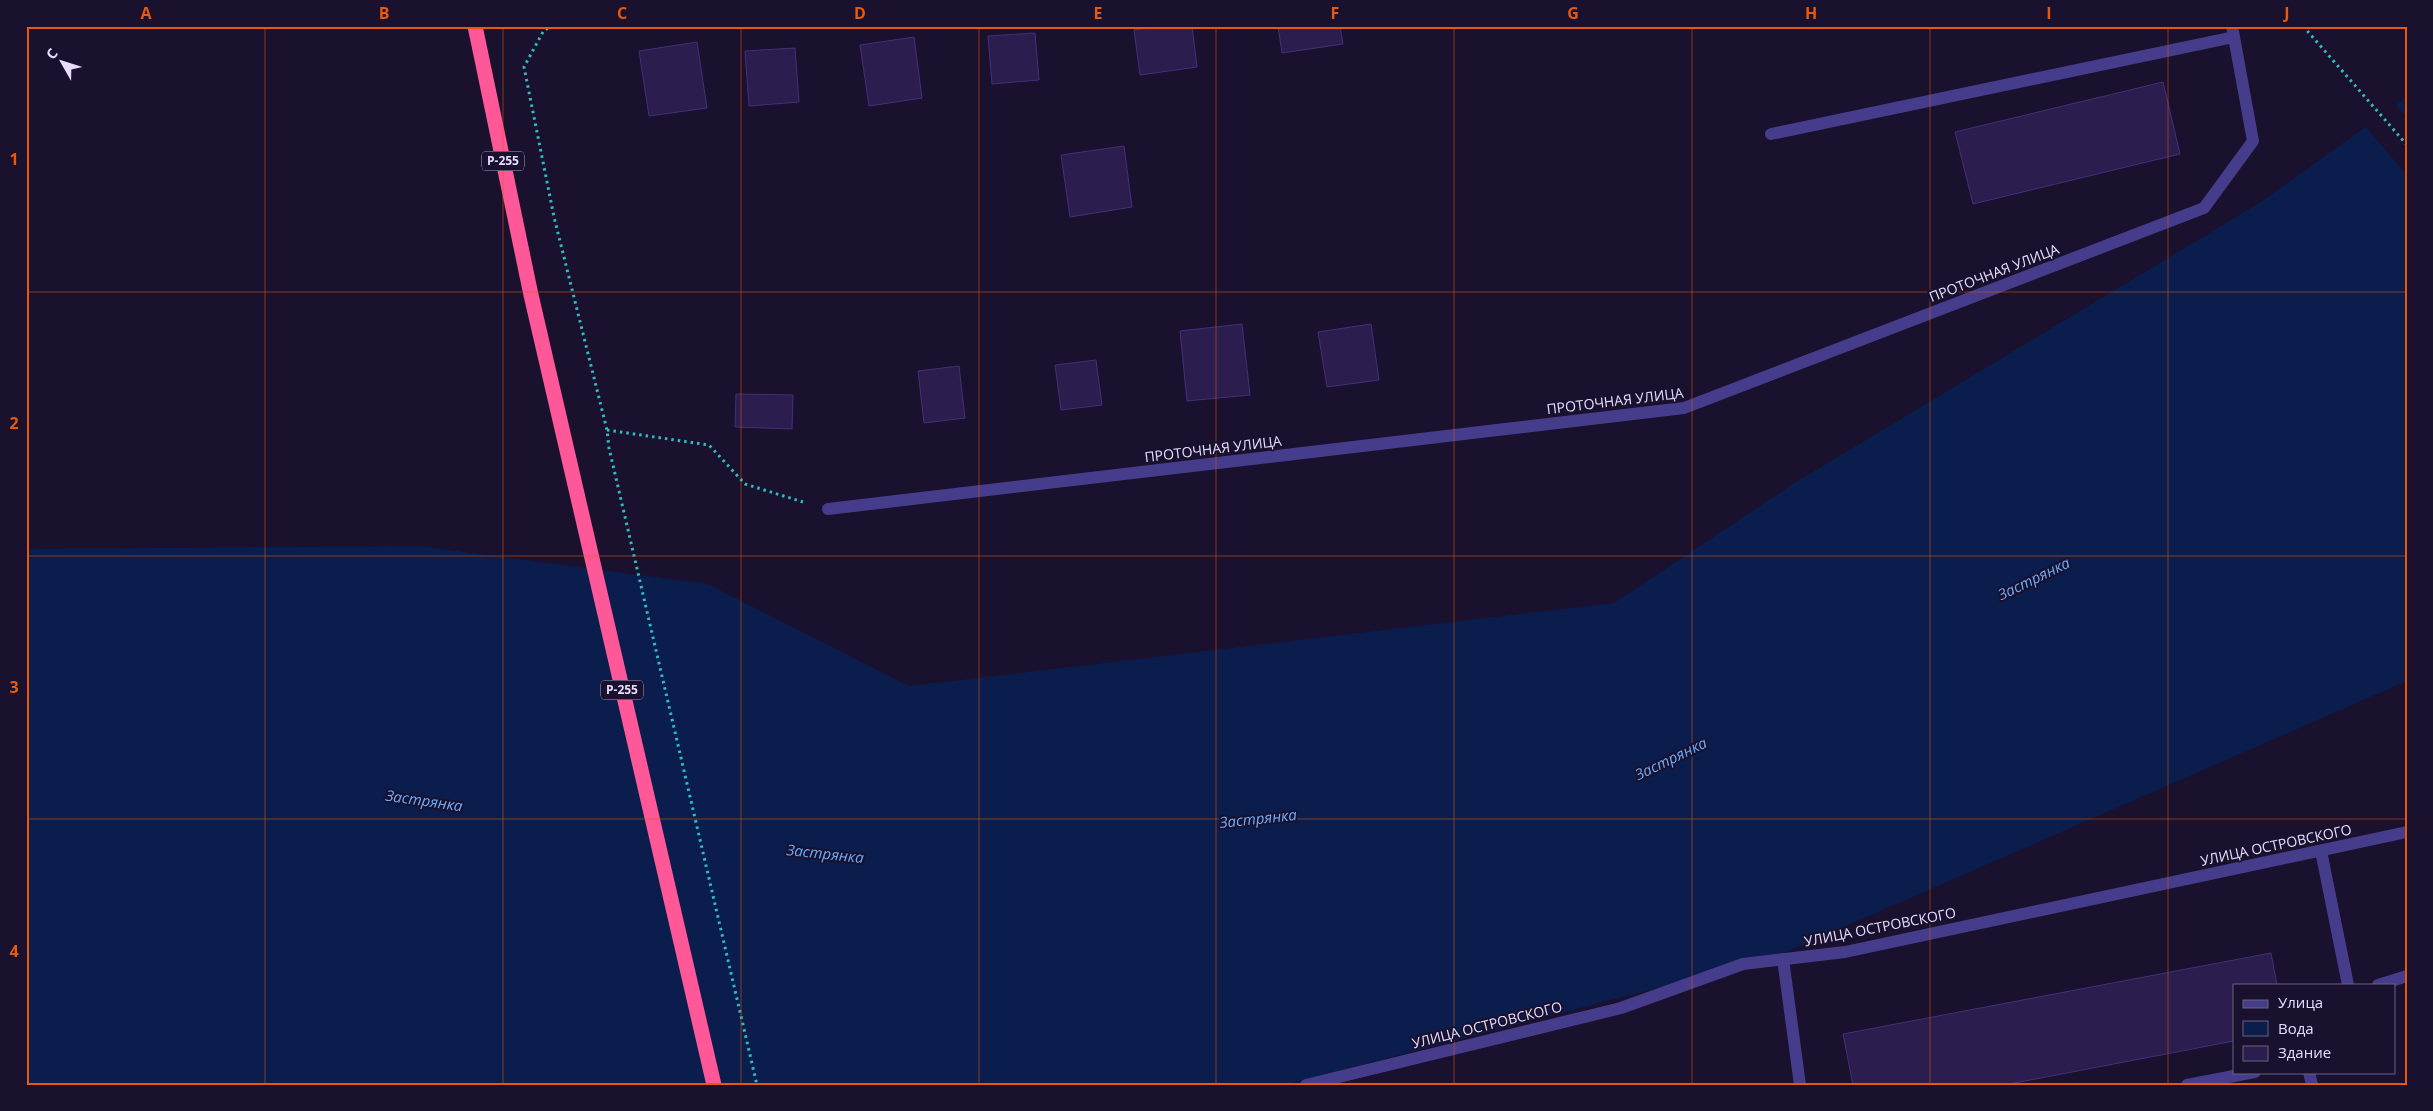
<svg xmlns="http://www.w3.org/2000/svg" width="2433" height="1111" font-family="'Open Sans',sans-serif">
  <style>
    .water { fill: #0b1d4d }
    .pier { fill: #19112d }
    .building { fill: #2b1d4e; stroke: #452f7a }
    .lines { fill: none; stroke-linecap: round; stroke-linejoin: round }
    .path { stroke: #2fbcc1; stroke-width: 3; stroke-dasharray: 2.5 4; stroke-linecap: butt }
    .minor { stroke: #463c8c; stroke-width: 12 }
    .highway { stroke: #ff5899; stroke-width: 15 }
    .grid { fill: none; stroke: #e8590c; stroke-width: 1; stroke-opacity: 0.55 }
    .labels { text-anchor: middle; stroke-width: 4; stroke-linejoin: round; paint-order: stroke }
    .shield { fill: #19112d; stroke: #a7a0c0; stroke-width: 1 }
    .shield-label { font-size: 12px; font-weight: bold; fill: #e4ddff }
    .street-label { font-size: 14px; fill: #e4ddff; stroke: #19112d }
    .water-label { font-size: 15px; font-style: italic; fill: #6badff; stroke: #19112d }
    .neatline { fill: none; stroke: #e8590c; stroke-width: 2 }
    .grid-label { font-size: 16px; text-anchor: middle; font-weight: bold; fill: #e8590c }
  </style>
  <rect width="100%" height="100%" fill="#19112d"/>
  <path class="water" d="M2407 97V681L1773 958 1284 1085H26V549L419 546 708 584 909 686 1614 603 1796 482 2261 202Z"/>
  <path class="pier" d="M2394 103 2407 118V175L2364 125Z"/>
  <path class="building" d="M1166 26H1192L1197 67 1140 75 1134 30Z
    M1278 26H1340L1343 44 1282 53Z
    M1035 33 1039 80 992 84 988 36Z
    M914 37 922 98 869 106 860 45Z
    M697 42 707 108 649 116 639 51Z
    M795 48 799 102 749 106 745 51Z
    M2163 82 2180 154 1973 204 1955 132Z
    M1124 146 1132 207 1070 217 1061 155Z
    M1242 324 1250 395 1187 401 1180 331Z
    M1371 324 1379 380 1327 387 1318 332Z
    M1096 360 1102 405 1061 410 1055 365Z
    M959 366 965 418 924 423 918 371Z
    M736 394 793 395 792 429 735 427Z
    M2271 953 2277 985H2234V1041L2004 1085H1853L1843 1034Z"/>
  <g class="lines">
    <path class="path" d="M554 26 544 30 524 67 554 217 607 430 609 448 757 1085
      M2303 26 2407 145
      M607 430 709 445 745 484 803 502"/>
    <path class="minor" d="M1771 134 2234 37
      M828 509 1684 408 2204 208 2253 141 2232 26
      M2321 851 2348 985
      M1783 959 1800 1085
      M2378 985 2407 976
      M2309 1072 2312 1085
      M1306 1085 1621 1008 1743 964 1845 952 2407 832
      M2187 1085 2255 1072"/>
    <path class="highway" d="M475 26 531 295 714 1085"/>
  </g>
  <path class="grid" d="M265 26V1085M503 26V1085M741 26V1085M979 26V1085M1216 26V1085M1454 26V1085M1692 26V1085M1930 26V1085M2168 26V1085M26 292H2407M26 556H2407M26 819H2407"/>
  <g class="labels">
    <g class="shield">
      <rect x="482" y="151.5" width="42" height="19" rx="4"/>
      <rect x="601" y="680.5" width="42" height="19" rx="4"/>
    </g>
    <g class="shield-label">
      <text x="503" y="165">Р-255</text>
      <text x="622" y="694">Р-255</text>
    </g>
    <g class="street-label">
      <text transform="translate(1994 273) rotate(-21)" y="5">ПРОТОЧНАЯ УЛИЦА</text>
      <text transform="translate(1615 401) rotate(-7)" y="5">ПРОТОЧНАЯ УЛИЦА</text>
      <text transform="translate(1213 449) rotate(-7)" y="5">ПРОТОЧНАЯ УЛИЦА</text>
      <text transform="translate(2276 845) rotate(-12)" y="5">УЛИЦА ОСТРОВСКОГО</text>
      <text transform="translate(1880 927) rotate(-11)" y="5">УЛИЦА ОСТРОВСКОГО</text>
      <text transform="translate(1487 1025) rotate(-14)" y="5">УЛИЦА ОСТРОВСКОГО</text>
    </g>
    <g class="water-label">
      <text transform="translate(2034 579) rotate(-26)" y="5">Застрянка</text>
      <text transform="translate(1671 759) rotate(-26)" y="5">Застрянка</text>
      <text transform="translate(424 801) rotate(8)" y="5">Застрянка</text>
      <text transform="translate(1258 819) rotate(-6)" y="5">Застрянка</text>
      <text transform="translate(825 854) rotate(6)" y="5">Застрянка</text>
    </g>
  </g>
  <rect width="2433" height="1111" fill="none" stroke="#19112d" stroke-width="55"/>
  <rect x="2233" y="984" width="162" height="90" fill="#19112d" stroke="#6a6381"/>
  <rect x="2243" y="1000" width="25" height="8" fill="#463c8c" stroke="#6a6381"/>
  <text x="2278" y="1008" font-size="15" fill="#e4ddff">Улица</text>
  <rect x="2243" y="1021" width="25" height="15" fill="#0b1d4d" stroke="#6a6381"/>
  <text x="2278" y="1034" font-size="15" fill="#e4ddff">Вода</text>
  <rect x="2243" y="1046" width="25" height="15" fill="#2b1d4e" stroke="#6a6381"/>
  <text x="2278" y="1058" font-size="15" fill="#e4ddff">Здание</text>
  <g transform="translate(62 62) rotate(309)" stroke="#19112d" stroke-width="4" paint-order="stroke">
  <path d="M0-4L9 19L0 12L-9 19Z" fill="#e4ddff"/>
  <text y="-8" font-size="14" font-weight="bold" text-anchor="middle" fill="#e4ddff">С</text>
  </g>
  <rect x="28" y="28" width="2378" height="1056" class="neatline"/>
  <g class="grid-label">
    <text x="146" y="19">A</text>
    <text x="384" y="19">B</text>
    <text x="622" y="19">C</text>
    <text x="860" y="19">D</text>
    <text x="1098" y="19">E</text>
    <text x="1335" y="19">F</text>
    <text x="1573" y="19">G</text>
    <text x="1811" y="19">H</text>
    <text x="2049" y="19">I</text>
    <text x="2287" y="19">J</text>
    <text x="14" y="165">1</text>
    <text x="14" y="429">2</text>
    <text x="14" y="693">3</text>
    <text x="14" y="957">4</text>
  </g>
</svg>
